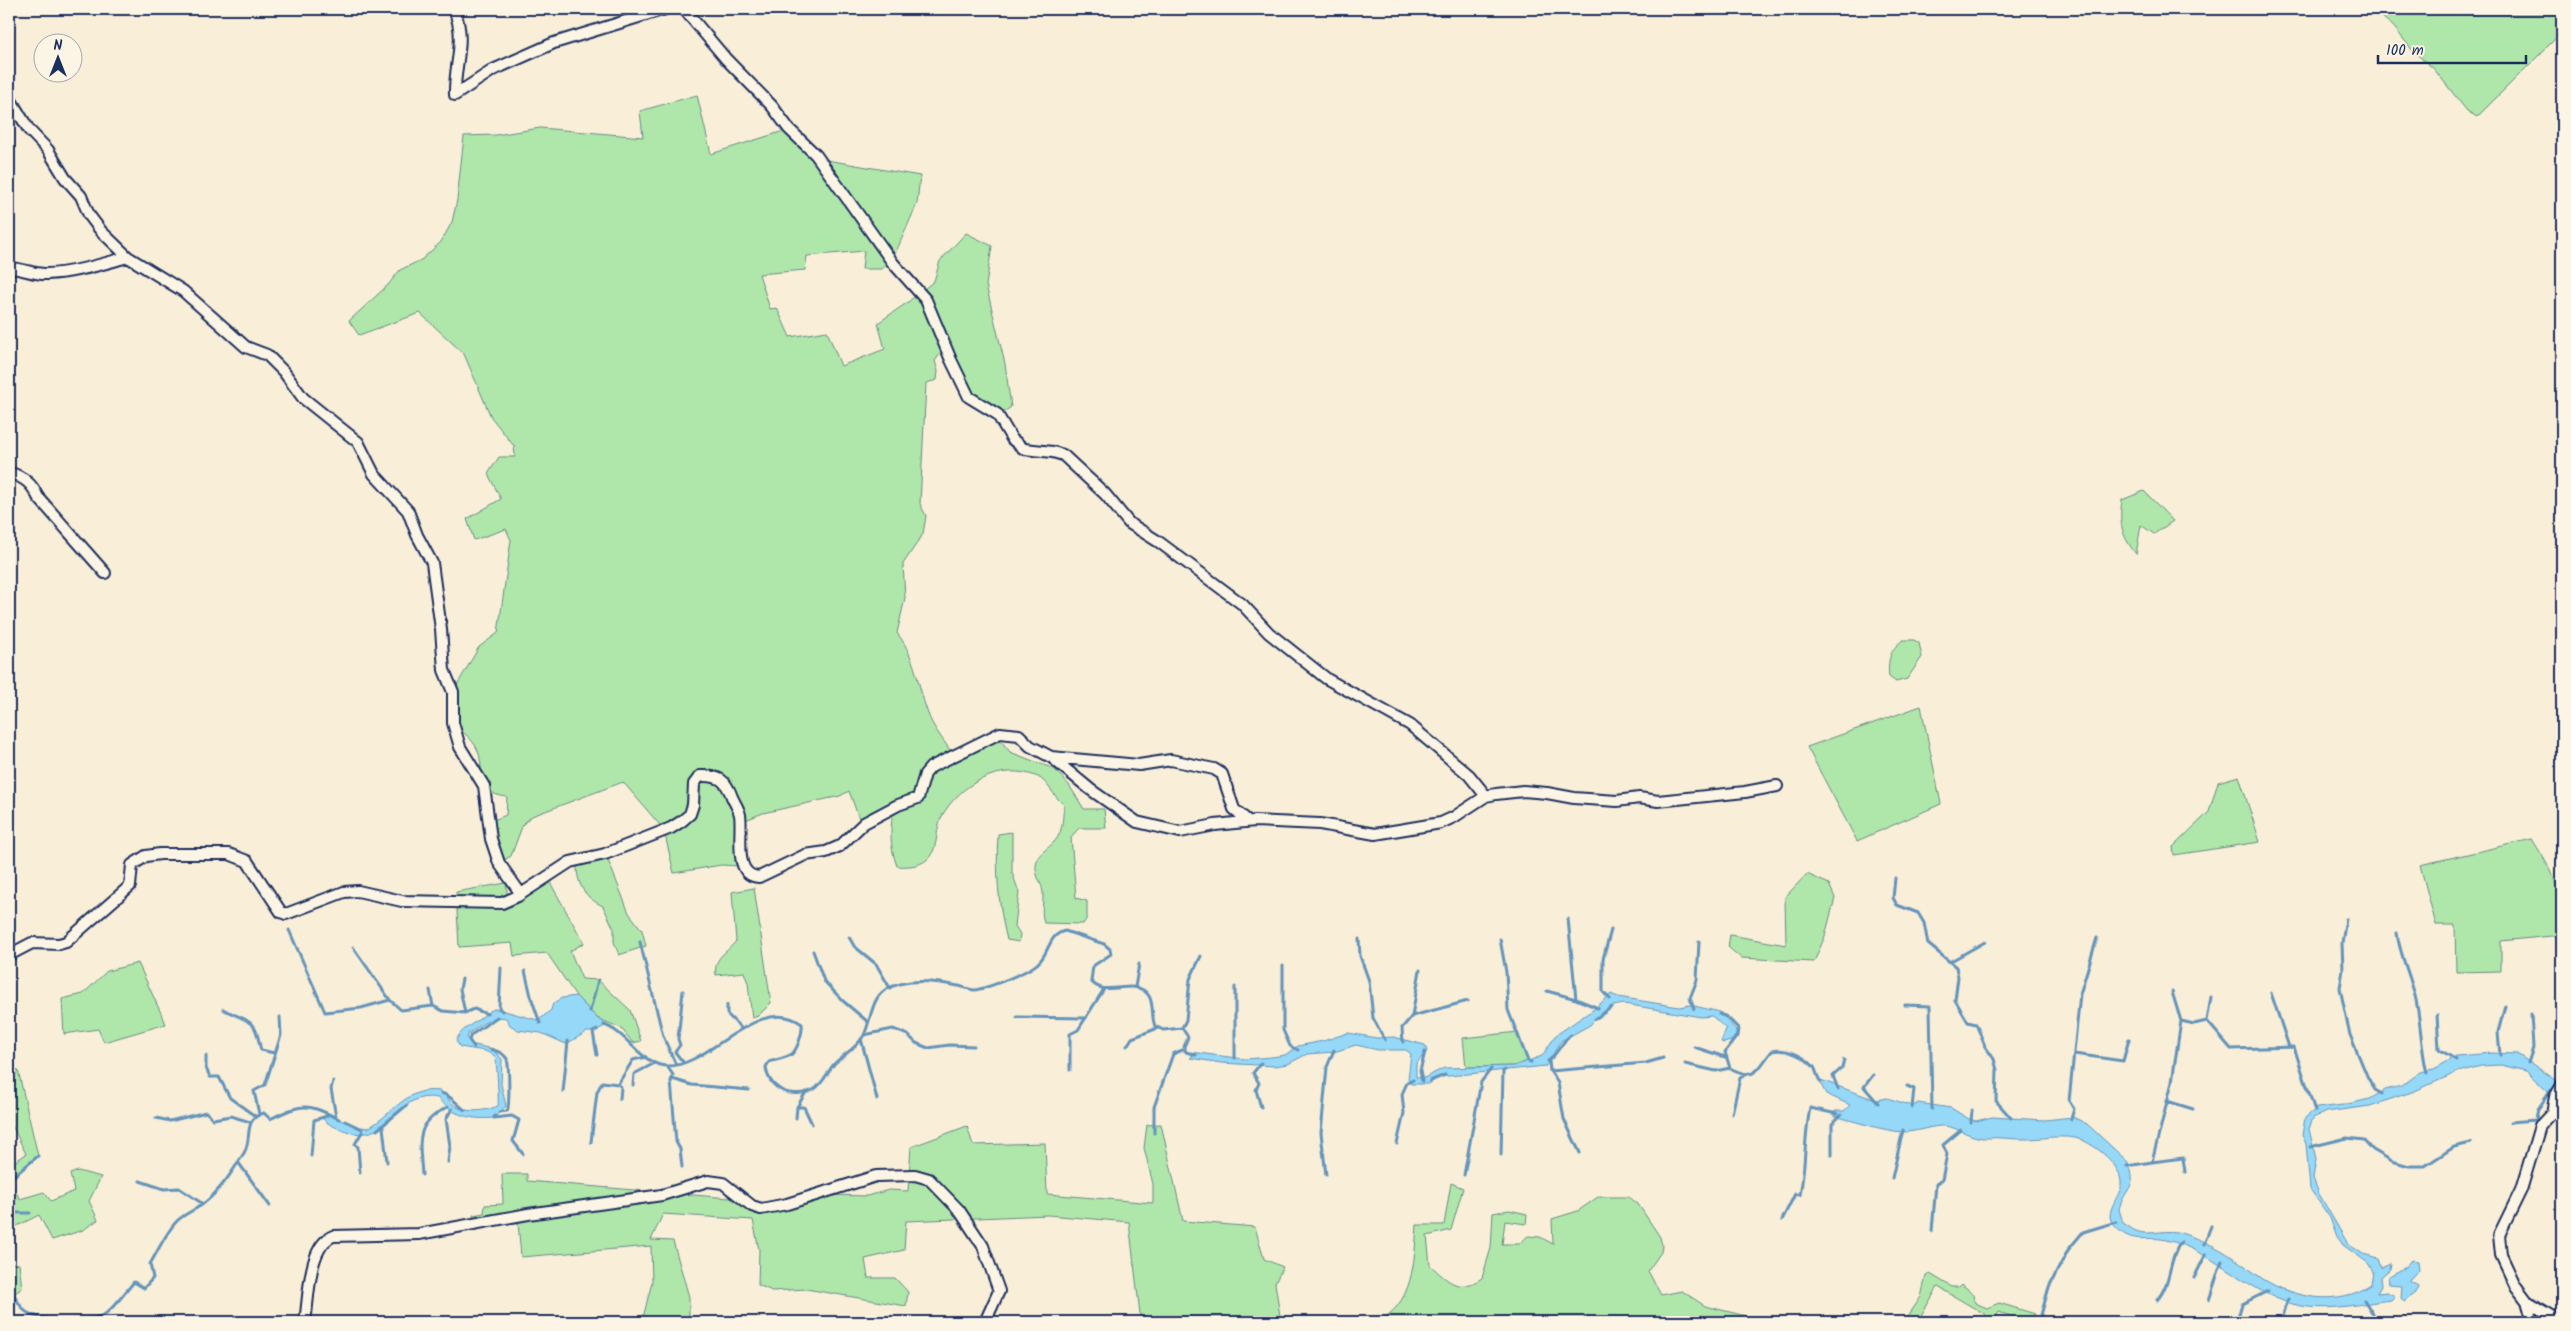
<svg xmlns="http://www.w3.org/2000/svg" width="2571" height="1331" font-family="Kalam,sans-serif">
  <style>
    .green { fill: #afe7aa; stroke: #658b84 }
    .water { fill: #95d8f7; stroke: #6494ba }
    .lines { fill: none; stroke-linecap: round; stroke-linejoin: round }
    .stream { stroke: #6494ba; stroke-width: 3 }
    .street-casing { stroke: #1b2f5e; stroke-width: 14 }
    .street { stroke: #fcf5e5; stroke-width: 10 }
  </style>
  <rect width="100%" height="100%" fill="#f9eed8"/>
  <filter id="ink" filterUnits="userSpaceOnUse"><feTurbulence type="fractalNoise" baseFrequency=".02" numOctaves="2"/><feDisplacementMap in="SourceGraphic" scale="10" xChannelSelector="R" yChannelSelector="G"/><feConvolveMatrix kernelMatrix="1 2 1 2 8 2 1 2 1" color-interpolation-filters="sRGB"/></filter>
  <g filter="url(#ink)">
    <path class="green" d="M2372 9H2562V32L2477 117 2467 111 2434 69 2413 51 2393 26Z
      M697 95 711 154 787 130 815 158 920 176 917 204 891 263 881 269H862L864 251 807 256 805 270 759 274 770 309 777 308 790 337 827 331 841 366 885 349 878 323 908 302 934 281 940 261 966 233 992 246 986 285 1005 364 1011 407 996 417 981 408 945 347 935 361 938 371 937 380 926 383 920 504 926 516 923 534 903 564 905 598 897 633C918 659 918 694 932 723 938 734 947 745 954 756L997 736 1010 752 1054 769 1069 785 1084 809H1104L1106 828H1079L1071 837 1076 898 1087 901V918L1083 924 1044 923C1041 913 1043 906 1043 896 1044 882 1031 875 1038 858 1040 853 1047 849 1051 845 1064 834 1062 820 1064 805 1055 798 1047 781 1038 777 1002 761 958 784 941 818 936 828 938 845 931 855 924 866 909 867 897 866 889 845 890 828 894 806L861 824 849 791 840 796 763 813 743 821 748 861 739 866 721 865 674 873 665 835 659 824 623 782 532 816 523 824 511 856 499 863 489 822 506 815 507 797C471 793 488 765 475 745 470 737 460 730 453 723V692L479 647 498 633 511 540 506 529 474 540 467 519 501 499 488 474 499 457H515L514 446 491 417 464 354 420 313 359 335 349 321 388 285 400 270 421 260 441 242 452 222 457 200 464 136 496 135 540 128 643 137 640 111Z
      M2144 491 2173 521 2154 534 2141 525 2136 554C2121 535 2119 523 2122 500Z
      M1903 640H1914L1919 643 1922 657 1907 679 1896 682 1889 677C1887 662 1890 649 1903 640Z
      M1921 706 1941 804 1857 841 1807 747Z
      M2239 776 2260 842 2174 855 2173 847 2209 812 2218 782Z
      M1012 832V873L1019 892 1015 926 1020 934 1019 942 1007 940C998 904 996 872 998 834Z
      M2532 839C2556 877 2562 890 2562 935L2501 941V971L2456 972 2455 925H2436L2420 865Z
      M606 855 629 913 642 930 646 946 619 955 614 942V929L603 906C583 897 576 882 577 861Z
      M1807 874 1829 884 1835 898 1825 936 1814 962 1741 958 1728 947 1730 935 1786 945 1785 897Z
      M547 877 584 943 570 951 582 979 598 980 630 1010 641 1041 633 1043 621 1028 597 1018 576 996 547 953 514 956 512 943 459 947 456 892 506 883 508 901Z
      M754 888 771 1003 758 1016 752 1018 748 983 744 972 716 975C713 957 727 953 736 941L732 892Z
      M138 963 166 1024 104 1042 98 1029 64 1034 62 999 83 994 107 971Z
      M1518 1032 1528 1061 1514 1066 1466 1067 1463 1038Z
      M18 1070 38 1156 9 1180 20 1199 44 1192 51 1201 74 1191 70 1174 78 1171 101 1177 89 1201 98 1220 83 1230 52 1240 39 1215 9 1230V1166L26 1154 9 1119V1072Z
      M1161 1124 1183 1221 1255 1227 1264 1259 1283 1267 1275 1283 1281 1322H1141L1129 1222 1048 1215 906 1221 904 1250 865 1259 868 1278H895L908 1292 906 1306 806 1289 772 1291 758 1285 759 1250 753 1220 663 1214 651 1240 673 1241 689 1297V1322H642L652 1282 651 1246 521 1257 518 1222 475 1227 473 1215 484 1213 485 1205 503 1204 502 1174H527V1181L741 1199 748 1207 829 1195 867 1196 889 1190 908 1191 911 1147 967 1126 973 1145 1045 1143 1047 1194 1153 1203V1184L1144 1148 1147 1125Z
      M1451 1183 1463 1188 1451 1230 1427 1236 1430 1265C1448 1281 1458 1294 1482 1278L1491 1248 1493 1213 1509 1210 1527 1214 1526 1224 1505 1221 1502 1244H1519L1528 1236 1540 1237 1553 1244 1552 1219 1578 1211 1598 1197H1629L1638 1204 1660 1237 1662 1246 1661 1252 1648 1271 1661 1295 1682 1291 1705 1306 1771 1322H1375C1414 1307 1414 1261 1417 1225H1444Z
      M9 1263 19 1264 22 1288 14 1294 9 1286Z
      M1930 1274 1952 1287H1958L1961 1284 1974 1294 1975 1303 1987 1308 1999 1303 2035 1314 2030 1322H2028L1999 1312 1993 1322H1983L1986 1315 1938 1287 1917 1322H1904L1921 1297 1926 1276Z"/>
    <path class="water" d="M1611 994 1618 997 1679 1007 1690 1005 1720 1012 1736 1030V1035L1731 1041 1724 1043 1721 1042 1726 1029 1712 1016 1701 1017 1624 1004 1613 1006 1601 1014 1590 1025 1561 1041 1546 1066 1439 1077 1429 1084H1411L1408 1079 1411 1054 1406 1050H1378L1356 1045 1334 1052 1307 1054 1288 1064 1274 1066 1221 1063 1190 1058 1193 1055 1190 1052 1245 1059 1272 1057 1285 1055 1298 1046 1323 1041 1348 1033 1377 1038 1394 1037 1425 1045 1427 1051 1416 1064V1077L1424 1078 1444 1068 1514 1066 1542 1056 1556 1035 1594 1009Z
      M576 996 597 1018 607 1025 593 1032H587L566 1044 541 1033 518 1030 510 1025 506 1018C492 1015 479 1026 468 1034L467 1038 471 1044 492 1049 502 1059 501 1084 506 1106 494 1118C472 1120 452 1116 438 1098 394 1089 390 1149 343 1130 335 1127 329 1125 323 1119L326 1114 355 1126 368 1128C394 1114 406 1086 440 1091 446 1095 449 1101 454 1105 466 1114 486 1111 498 1106 499 1103 497 1061 495 1056L485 1051 460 1047 456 1041C460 1031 466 1028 475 1022 482 1018 486 1012 494 1009 497 1008 531 1019 539 1020L551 1010 553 1003 562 998Z
      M2492 1053 2517 1054 2559 1082 2557 1091 2549 1093 2526 1071 2501 1065 2481 1066 2458 1072 2415 1091 2370 1106 2326 1112 2313 1118 2309 1129 2316 1159 2313 1178 2319 1194 2348 1244 2363 1254 2378 1258 2381 1267 2390 1263 2389 1269 2380 1277 2381 1286 2377 1293 2387 1292 2395 1296 2391 1300C2357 1304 2320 1314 2286 1302 2244 1288 2211 1250 2166 1240 2145 1235 2132 1246 2114 1225 2104 1215 2116 1201 2120 1190 2127 1169 2098 1147 2082 1140 2063 1133 2040 1140 2021 1139 2010 1139 1999 1137 1988 1138 1971 1139 1960 1128 1945 1126 1934 1125 1917 1132 1904 1132 1883 1131 1855 1121 1834 1116L1835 1111H1844L1850 1105 1826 1094 1818 1079 1876 1100 1887 1098 1913 1106 1918 1103 1951 1108 1969 1119 1976 1121 1992 1117 2045 1120 2073 1117 2087 1124 2127 1161C2140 1187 2125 1187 2119 1209L2123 1223C2127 1225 2131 1229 2136 1231 2150 1237 2168 1227 2184 1234 2201 1240 2218 1247 2232 1257 2243 1264 2253 1272 2263 1279 2295 1299 2339 1306 2371 1285L2373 1271 2368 1263 2343 1245 2336 1235 2330 1218 2310 1189 2306 1144 2302 1135 2305 1118 2317 1108 2343 1105 2370 1099 2385 1090 2401 1086 2421 1072 2433 1069 2456 1056Z
      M2411 1260 2418 1261 2419 1270 2409 1281 2418 1286 2416 1293 2404 1302 2401 1298 2402 1285 2389 1284 2388 1276 2405 1267Z"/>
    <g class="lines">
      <path class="stream" d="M1895 878 1893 898 1897 905 1918 913 1924 923 1928 944 1956 967 1958 977 1955 1000 1968 1022 1976 1024 1985 1046 1994 1059 1997 1070 1996 1101 2011 1118
        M1568 919 1576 999 1598 1008
        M2346 919 2342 943 2343 969 2340 988 2350 1035 2368 1078 2375 1090 2382 1094
        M289 930 325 1012 361 1008 390 1000 401 1010 433 1006 443 1011 465 1013 474 1009 487 1014
        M2397 933C2400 956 2411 977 2416 1000 2421 1024 2421 1049 2427 1073
        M849 937 854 946 876 964 890 988
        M1359 939 1360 956 1369 981 1373 1018 1385 1040
        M1500 939 1506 972 1508 1010 1528 1061 1531 1062
        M640 942 663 1036 676 1065
        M353 947 390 1000
        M813 951 824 981 843 1001 868 1022
        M1951 961 1985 942
        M1283 965V1030L1290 1046 1298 1050
        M501 968 499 1008 502 1011
        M525 971 532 1000 540 1023
        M462 979 460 989 465 1013
        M1135 987 1139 964
        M1235 987V1058
        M430 990 433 1006
        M1547 991 1576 999
        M2271 993 2289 1047
        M1610 999 1603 992V959L1611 930
        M727 1005V1014L742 1029
        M1905 1005 1930 1006 1932 1109
        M223 1009C232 1015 247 1017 254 1027 258 1032 259 1044 261 1050L274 1053
        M1694 1009 1690 998 1697 980 1699 942
        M590 1011 598 980
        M1719 1014 1727 1017 1738 1028 1737 1036 1725 1052 1730 1068C1757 1082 1757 1069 1772 1051 1787 1048 1804 1056 1814 1067 1817 1072 1817 1078 1821 1082
        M2437 1015 2439 1049 2456 1060
        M1412 1016 1420 970
        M1017 1017 1086 1018
        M1595 1019 1612 1007
        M2181 1021 2194 1024 2207 1021 2231 1049 2294 1047 2315 1111
        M2207 1021 2211 997
        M604 1025C627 1032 641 1065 667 1066 708 1068 759 992 802 1024 803 1032 798 1048 792 1054 787 1058 775 1060 769 1062L766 1067C767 1078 773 1086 783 1091 791 1095 805 1094 813 1090 822 1086 828 1071 834 1064 843 1055 859 1046 864 1035 871 1021 871 999 885 990 908 977 935 982 959 986 964 987 970 990 974 990 986 989 1028 972 1037 964 1050 954 1047 935 1065 931L1104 944 1110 949 1111 954 1093 966 1091 981C1105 1000 1136 975 1149 996 1154 1004 1151 1017 1155 1026L1163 1030 1182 1028 1188 1037 1184 1047 1186 1052 1196 1055
        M1182 1028 1186 1020 1190 979 1201 956
        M597 1030 593 1032 597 1055
        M864 1035 893 1029 908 1035 916 1043 928 1048 949 1045 974 1046
        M861 1039 877 1099
        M1403 1042 1402 1028 1412 1016 1468 1001
        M1127 1046 1132 1038 1158 1028
        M474 1047 469 1040 471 1035 497 1017
        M1694 1047 1725 1057
        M490 1049C497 1051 504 1053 507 1059 509 1065 510 1106 507 1111L499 1112
        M2074 1054 2123 1061 2129 1039
        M2500 1055 2498 1032 2505 1006
        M206 1056V1068L210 1077H219L230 1098 255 1116
        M1548 1061C1558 1054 1561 1042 1571 1035
        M1549 1061 1550 1071 1558 1083 1564 1119 1580 1153
        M683 1062 675 1052 680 1045 678 1039 683 991
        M2528 1063 2533 1048 2531 1014
        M1685 1064 1716 1071 1730 1068
        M667 1066 673 1075 671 1081 676 1142 680 1149 682 1167
        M1070 1070V1034L1078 1030 1104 989
        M1550 1071 1646 1063 1663 1058
        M1873 1075 1864 1087 1878 1103
        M672 1079 692 1085 749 1090
        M333 1081 331 1089 336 1117
        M1422 1081 1420 1071 1425 1052
        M1430 1081 1445 1075
        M618 1084 621 1087 620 1099
        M633 1085 634 1074 655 1063
        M1907 1086 1914 1089 1912 1108
        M1838 1089 1833 1076 1842 1068 1844 1060
        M563 1092 568 1041
        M441 1093C451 1095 456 1104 465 1110
        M2167 1101 2193 1109
        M797 1107H804L812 1124
        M1261 1107 1256 1090 1259 1083 1253 1073 1261 1063
        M259 1114 254 1091 265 1085 281 1035 280 1017
        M1732 1114 1740 1078 1749 1073
        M495 1116 494 1118 512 1116 519 1120 513 1141 523 1154
        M156 1118 170 1121 206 1112 213 1119 231 1116 250 1122
        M796 1118 797 1107 806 1092
        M2071 1119 2074 1109 2069 1101 2080 994 2097 938
        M345 1121 362 1129
        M1971 1122 1972 1110
        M2510 1122 2536 1120
        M383 1127 387 1162
        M377 1130 407 1105
        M1154 1133V1107L1173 1054 1185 1049
        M2532 1137 2538 1109 2551 1090
        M591 1142 597 1092 602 1082 618 1084 633 1060 646 1057
        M1397 1144 1404 1113 1402 1094 1407 1083 1413 1080
        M2310 1147 2347 1138 2364 1140 2373 1150 2392 1161 2409 1166H2425L2454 1147 2471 1143
        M1501 1155 1503 1071 1505 1070
        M1832 1155V1124L1841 1115
        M311 1156 314 1120 327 1116
        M238 1162 270 1206
        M448 1162 450 1146 446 1119 452 1109
        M2152 1162 2183 1158 2185 1172
        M2127 1166 2152 1162 2172 1082 2181 1021 2172 992
        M360 1173 358 1147 355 1144 362 1132
        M422 1175C420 1142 413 1124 448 1107
        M1326 1175 1321 1133 1327 1067 1334 1050
        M1464 1175 1481 1082 1491 1069
        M1892 1178 1903 1130
        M9 1180 38 1156
        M140 1181 164 1189 179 1188 203 1204
        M9 1218 15 1213H30
        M1782 1220 1795 1194 1800 1195C1806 1166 1804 1137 1810 1108L1837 1114
        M1932 1231 1936 1184 1942 1180 1947 1154 1943 1145 1961 1130
        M2204 1244 2211 1226
        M2194 1278 2206 1254
        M9 1284C13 1292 17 1303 24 1310 35 1322 91 1323 105 1314 114 1308 126 1291 134 1282L144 1288 153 1278 150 1264C158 1251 166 1232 177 1221 184 1214 195 1210 203 1204 220 1191 233 1171 244 1153 253 1138 242 1119 264 1113L270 1119C303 1103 307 1103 339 1119
        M2157 1300C2172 1283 2168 1259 2181 1242
        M2209 1300 2222 1261
        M2364 1300 2373 1314V1322
        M2039 1322 2049 1287 2068 1250 2083 1232 2116 1222
        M2241 1322 2238 1317 2242 1304 2268 1291
        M2281 1322 2288 1299"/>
      <g class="street-casing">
        <path id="street" d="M454 9C467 42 454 62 455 95
          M684 9 726 59 772 106 789 129 816 155 893 263 926 300 951 360 969 397 997 414 1012 439 1024 449 1053 452 1063 455 1105 494 1129 523 1159 542 1242 604 1269 633 1327 679 1410 725 1469 775 1486 796
          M455 95 493 70 554 43 665 9
          M9 97 29 130 48 150 65 178 81 196 89 215 101 231 128 257 183 291 246 347 267 355 284 372 303 398 358 442 374 474 408 511 417 535 432 563 441 629 444 670 453 692V723L460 747 484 786 491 839 499 863 521 894
          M9 268C22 268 35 275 47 274 74 273 102 264 128 257
          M9 472C24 478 31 482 38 497L105 573
          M1051 757 1139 765 1171 760 1214 769 1222 774 1234 809 1248 821
          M9 955 32 943 59 944 66 942 130 886 132 865 146 856 160 854H229L247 861 281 912 286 914 344 892 358 891 402 901 502 903 518 896 570 862 605 854 671 828 682 821 690 814 693 805 694 784 700 776C719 775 726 780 732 797 735 804 739 809 740 815 743 833 732 876 759 877L805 855 826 852 840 846 864 823 898 805 918 798 925 774 931 767 1000 733 1019 735 1030 746 1051 757 1091 790 1137 822 1180 832 1215 825 1255 821 1320 824 1375 834 1441 823 1454 817 1486 796 1496 794 1523 791 1547 793 1574 798 1617 801 1639 798 1658 801 1745 792 1777 786
          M2527 1301 2562 1322
          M305 1322C309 1298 308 1246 333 1236L419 1234 528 1214 662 1195 708 1181 723 1183 752 1206 761 1209 787 1204 876 1176 915 1175 929 1179 959 1210 983 1246 999 1291 985 1322
          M2533 1322 2527 1301 2515 1285 2501 1255 2499 1235 2521 1190 2540 1126 2552 1113 2555 1097 2562 1085"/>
      </g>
      <use href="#street" class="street"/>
    </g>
  </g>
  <rect width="2571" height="1331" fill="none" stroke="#fcf5e5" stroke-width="30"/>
  <rect x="15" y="15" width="2541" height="1301" fill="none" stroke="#1b2f5e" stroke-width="2" filter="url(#ink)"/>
  <g transform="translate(58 58)"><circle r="24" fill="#fcf5e5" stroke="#a2a6af"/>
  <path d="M0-4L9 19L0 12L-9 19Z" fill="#1b2f5e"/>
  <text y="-8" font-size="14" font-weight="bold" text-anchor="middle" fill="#1b2f5e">N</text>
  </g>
  <path d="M2378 55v8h148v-8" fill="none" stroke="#1b2f5e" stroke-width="2.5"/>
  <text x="2386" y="55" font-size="15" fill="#1b2f5e" stroke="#fcf5e5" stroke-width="4" paint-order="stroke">100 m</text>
</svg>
